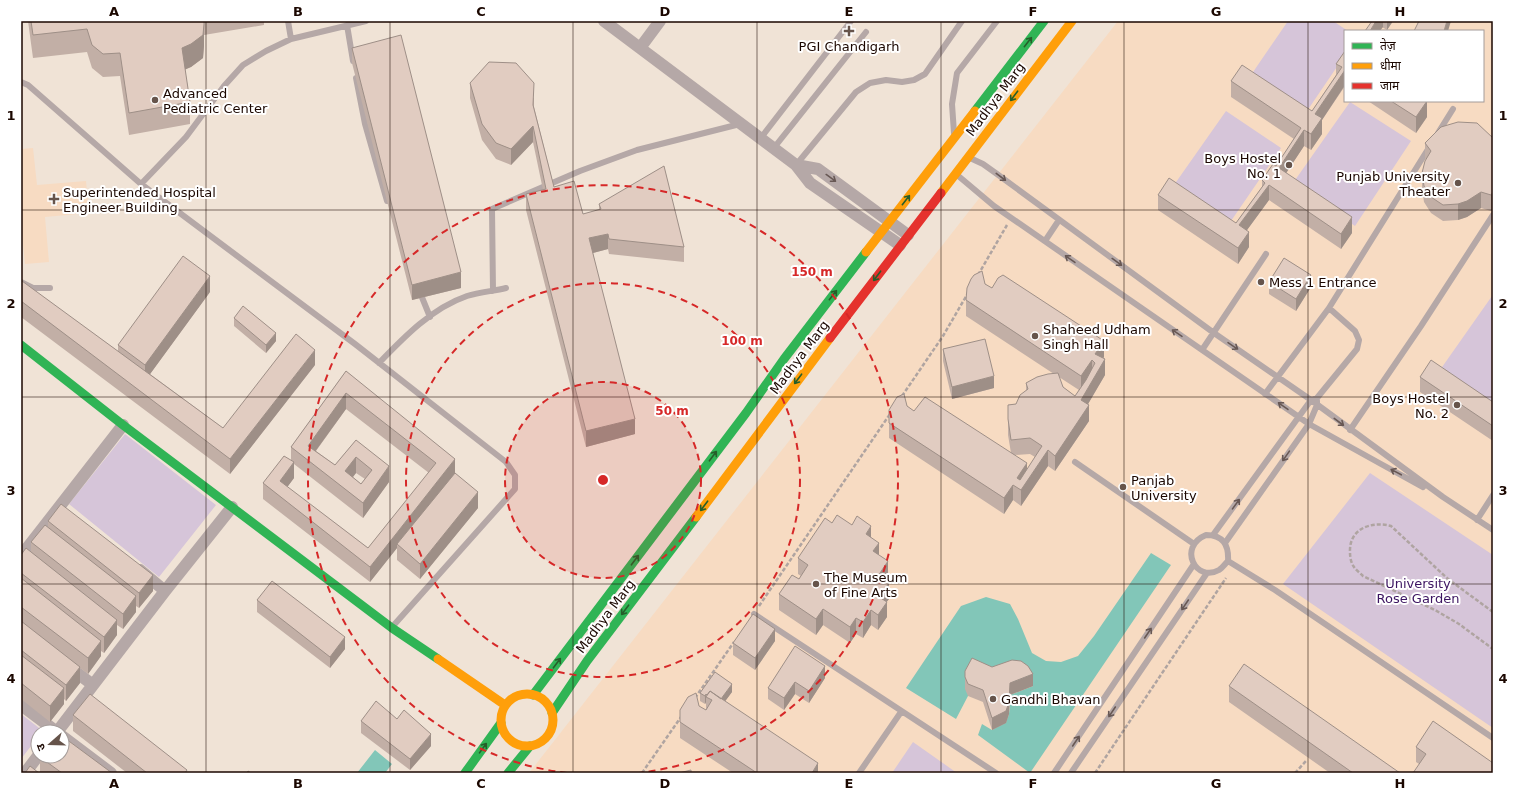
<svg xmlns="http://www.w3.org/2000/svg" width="1514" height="794" font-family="'DejaVu Sans','Noto Sans Devanagari',sans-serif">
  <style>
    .built { fill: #f7dbc2; fill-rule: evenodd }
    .green { fill: #d6c5d9 }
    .water { fill: #82c6b8 }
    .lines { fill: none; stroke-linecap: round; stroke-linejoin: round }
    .path { stroke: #afa4a1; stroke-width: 2.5; stroke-dasharray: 4 2; stroke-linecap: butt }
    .lane { stroke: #b5a8a7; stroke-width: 6 }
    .street { stroke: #b5a8a7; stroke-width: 12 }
    .fast { stroke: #30b455; stroke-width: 9 }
    .slow { stroke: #ff9f0a; stroke-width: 9 }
    .jam { stroke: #e5322d; stroke-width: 9 }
    .wall { fill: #c2afa6; fill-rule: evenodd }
    .shaded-wall { fill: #9e8f87 }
    .building { fill: #e1ccc1; stroke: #9e8f87; fill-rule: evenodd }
    .oneway { stroke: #265e2a }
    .oneway2 { stroke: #685854 }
    .grid { fill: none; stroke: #1b0700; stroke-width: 1; stroke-opacity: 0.55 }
    .ring { fill: none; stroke: #d62828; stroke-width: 2; stroke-dasharray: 7 5 }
    .poi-dot { fill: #66544b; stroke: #fff; stroke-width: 1.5 }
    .labels { text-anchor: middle; stroke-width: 4; stroke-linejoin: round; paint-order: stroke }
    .poi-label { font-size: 13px; fill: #1b0700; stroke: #fff; text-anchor: start }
    .street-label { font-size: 13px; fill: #1b0700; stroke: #fff }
    .park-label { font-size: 13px; fill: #3c1461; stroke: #fff }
    .centre { fill: #d62828; stroke: #fff; stroke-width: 2 }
    .ring-label { font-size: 12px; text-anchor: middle; font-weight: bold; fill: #d62828; stroke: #fff; stroke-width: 4; stroke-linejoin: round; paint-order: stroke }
    .neatline { fill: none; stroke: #1b0700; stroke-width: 1.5 }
    .grid-label { font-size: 13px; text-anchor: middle; font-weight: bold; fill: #1b0700 }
  </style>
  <rect width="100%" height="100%" fill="#f0e3d6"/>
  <path class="built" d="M1118 21H1493V773H529ZM1345 31H1483V101H1345Z
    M33 148 37 185 86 181 89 213 45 217 49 262 25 264 21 225V149Z"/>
  <path class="green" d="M1288 21H1333L1348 31H1345V55L1307 111 1251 75Z
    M1350 102 1411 141 1355 226 1293 183Z
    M1226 111 1281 148 1231 221 1174 185Z
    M1492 296H1493V404L1440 370Z
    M125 434 216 505 159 577 69 504Z
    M1370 473 1493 555V728L1283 584Z
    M21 714 43 731 38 732V737L21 759Z
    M913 742 957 773H892Z"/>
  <path class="water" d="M1151 553 1171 565 1030 773 978 735 982 724 992 730C1012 719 1009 717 1010 695L1033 686 968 696 956 719 906 688 961 606 986 597 1010 604 1018 619 1032 653 1046 661 1061 662 1078 656 1094 636Z
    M375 750 392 764 385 773H357Z"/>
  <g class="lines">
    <path class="path" d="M978 275 1007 225
      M902 396 943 336 968 293
      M759 606 890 414
      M1493 612 1448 579 1391 526C1372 521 1349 528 1350 552 1350 557 1351 563 1354 567 1356 570 1360 573 1363 576L1435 610 1459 624 1493 649
      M695 698 734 642
      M642 773 681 717
      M1095 773 1226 578
      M1295 773 1306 761"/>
    <path class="lane" d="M288 21 291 39
      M347 25 353 61
      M356 78 365 124 387 201
      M21 82 28 85 141 184 355 344 506 462 515 475V489L393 626
      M954 133 952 104 957 73 997 21
      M1438 133 1453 109
      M760 139 851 21
      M773 149 866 32
      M970 158 983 164 997 174 1214 333 1311 400 1443 497 1493 530
      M796 165 856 92 870 83 886 80 902 82 914 80 925 74 962 21
      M956 174 994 206 1309 424 1381 464 1423 487
      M141 184 186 137 224 86 243 65 266 51 291 39 366 21
      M1045 241 1059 220
      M21 282 33 288H50
      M419 290 430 317
      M493 291 492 209 580 171 637 150 740 124
      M1202 350 1266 254
      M379 363C404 337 432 308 467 296 480 292 494 291 506 288
      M1265 394 1329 308 1430 146
      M1350 430 1421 326 1493 215
      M1075 462 1194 544
      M1477 520 1493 495
      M1206 535C1223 535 1229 545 1228 561 1225 564 1222 568 1219 570 1196 583 1177 547 1206 535Z
      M1213 535 1311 400 1317 398 1357 349 1359 340 1355 331 1329 308
      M1225 543 1309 424 1317 405V401
      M1228 561 1275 590 1493 738
      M754 614 996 773
      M859 773 901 712
      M1054 773 1194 564
      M1071 773 1207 573"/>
    <path class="street" d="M604 21 796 165 810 183 900 245
      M640 48 660 21
      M796 165 818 169 908 235
      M21 556 123 425
      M140 570 165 591
      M68 666 93 685
      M21 705 57 732
      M57 732 165 591 232 507
      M62 736 111 773
      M25 773 38 756"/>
    <path class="fast" d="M975 111 1044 21
      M21 345 123 425 392 628 438 659
      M533 695 746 413 784 359 866 252
      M552 713 587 661 696 517
      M465 773 501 723
      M508 773 530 746"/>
    <path class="slow" d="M941 193 1072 21
      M866 252 975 111
      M696 517 830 338
      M438 659 505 705
      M501 720a26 26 0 1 1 52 0a26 26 0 1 1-52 0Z"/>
    <path class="jam" d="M830 338 941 193"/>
  </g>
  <path class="wall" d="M28 21H264V25L204 35V46L203 58 191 67 185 69 190 102V124L129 135 120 76 103 77 92 68 87 52 33 58Z
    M1372 21H1393L1387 30Z
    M352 48 461 288 412 300 352 63Z
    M1345 51V86L1322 120V134L1311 150 1304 146 1286 173 1352 233 1341 249 1269 200 1247 230 1249 247 1238 264 1158 210V195L1236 223 1262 187V180L1276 166 1294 139 1231 97V81L1312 111 1336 75V64Z
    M470 83 534 98V107L554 187 583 214 599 210V204L684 247V262L609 254 608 249 593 253 635 434 586 447 526 210V194L543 190 533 142 511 165 496 159 482 140 470 98Z
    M1368 101H1427V117L1416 133Z
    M1493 138V208L1491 211 1481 208 1467 217 1458 220 1443 221 1431 213 1424 202 1422 189V173L1426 160 1425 158V143Z
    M1269 282 1311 287 1296 311 1269 294Z
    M21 283 118 351V345L210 292 150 374 223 428 315 365 230 474 21 317Z
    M985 284 1104 357 1103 358 1105 375 1088 404 1089 421 1055 471 1048 466 1021 506 1013 500 1004 514 889 438V423L907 406 914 411 1011 453 1008 435V405L1016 404 1026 391V383L1054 374 966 316V300ZM1059 377 1079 390 1075 396 1063 387ZM1030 454 1035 457 1027 470 1014 455Z
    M234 318 276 341 266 353 234 326Z
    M943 349 994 388 952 399 943 361Z
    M346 371 455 473 478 508 420 579 397 560V548L370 582 263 499V483L291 461V447ZM346 409 429 473 368 548 287 487 294 478V464L363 518 389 482 356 440 335 465 316 451ZM356 473 365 479 361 484 353 477Z
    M1420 377 1493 402V441L1420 392Z
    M48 521 153 591 139 608 136 606V612L123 629 117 625V635L104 653 101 651V656L88 674 80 668V683L66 701 64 699V704L50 722 21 699V555L31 552V542L48 527Z
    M871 537 879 555 888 577 885 580 889 599 887 601V617L878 630 871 625 863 638 856 634 850 643 823 625 816 635 779 610V594L799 579 801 576 798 574V558Z
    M257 600 345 649 330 668 257 612Z
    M775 641 755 670 733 655V643Z
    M825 666V678L809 703 795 694 784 710 768 699V688Z
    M965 671 1033 686 1010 695 1009 714 1006 723 992 730 983 702 968 696 965 689Z
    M1229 686 1400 773H1330L1229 702Z
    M732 692 725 701 818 773H733L680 738V722L706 710V703L705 704 700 701V693Z
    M73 715 187 773H127L73 731Z
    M361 721 431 746 410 770 361 733Z
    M1416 747 1493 763 1419 764 1416 762Z
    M40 757 112 773H41L40 772Z"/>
  <path class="shaded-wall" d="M1376 21H1383V27L1380 31H1370Z
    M1387 21H1393L1387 30Z
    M1447 21H1451L1448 31H1444Z
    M204 24V46L203 58 191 67 182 71V48Z
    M1345 70V85L1322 120V134L1311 150V134L1315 114Z
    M1427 101V117L1416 133V117Z
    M533 126V142L511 165V149Z
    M1304 130V146L1279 184V168Z
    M1269 185V200L1239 241V225Z
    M1481 192V208L1467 217 1458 220V204Z
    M1493 192V208L1491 211V195Z
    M1352 217V233L1341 249V234Z
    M1249 232V247L1238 264V248Z
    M608 234V249L589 254V238Z
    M461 272V288L412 300V285Z
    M1311 275V287L1296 311V299Z
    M210 276V292L145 381V365Z
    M276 333V341L266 353V345Z
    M1104 341V357L1095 370V354Z
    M315 350V365L230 474V459Z
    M1105 359V375L1081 416V400Z
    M1092 360V376L1081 392V376Z
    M994 376V388L952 399V387Z
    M346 393V409L309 460 308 446Z
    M1089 405V421L1055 471V456Z
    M635 419V434L586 447V431Z
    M1048 450V466L1021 506V490Z
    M356 457V473L345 487V471Z
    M455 459V474L397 544V548L370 582V567Z
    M294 462V478L280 497V481Z
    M1027 463V479L1020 489 1017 478Z
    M389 466V482L363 518V503Z
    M1013 485V500L1004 514V498Z
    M478 492V508L420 579V564Z
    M871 526V541L866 534Z
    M879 543V558L873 551Z
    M888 561V577L878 591V576Z
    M153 575V591L139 608V593Z
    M889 583V599L879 612V597Z
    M136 596V612L123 629V614Z
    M887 602V617L878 630V615Z
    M823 609V625L816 635V619Z
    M871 610V625L863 638V622Z
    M856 618V634L850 643V627Z
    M117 620V635L104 653V637Z
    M775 629V641L755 670V658Z
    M345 637V649L330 668V657Z
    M101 641V656L88 674V658Z
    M825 666V678L809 703V691Z
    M80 667V683L66 701V685Z
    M1033 674V686L1010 695 1009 714 1006 723 992 730V718L1010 683Z
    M795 682V694L784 710V698Z
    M732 684V692L718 711V703Z
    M64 688V704L50 722V706Z
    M706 694V702L705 704V696Z
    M431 734V746L410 770V759Z
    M818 763V773H812Z"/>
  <path class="building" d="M31 21H204V24L203 35 191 44 182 48 190 102 129 113 120 53 103 54 92 45 87 29 33 35Z
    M1372 21H1376L1370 31H1365Z
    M1419 21H1447L1444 31H1414Z
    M401 35 461 272 412 285 352 48Z
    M1345 51V70L1315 114 1322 118 1311 134 1304 130 1279 168 1352 217 1341 234 1269 185 1239 225 1249 232 1238 248 1158 195 1169 178 1236 223 1265 183 1262 180 1273 164 1276 166 1301 128 1231 81 1242 65 1312 111 1342 67 1336 64Z
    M489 62 516 63 534 83 533 105 554 187 574 181 583 214 601 209 599 204 664 166 684 247 609 239 608 234 589 238 635 419 586 431 526 194 546 189 533 126 511 149 496 143 482 124 470 83Z
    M1391 101H1427L1416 117Z
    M1458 122 1477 123 1493 138V192L1491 195 1481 192 1467 201 1458 204 1443 205 1431 197 1424 186 1422 173 1425 161 1431 151 1425 143 1441 127Z
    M183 256 210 276 145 365 118 345Z
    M1284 258 1311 275 1296 299 1269 282Z
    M982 271 985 284 992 288 998 278 1003 275 1104 341 1095 354 1105 359 1081 400 1089 405 1055 456 1048 450 1021 490 1013 485 1004 498 889 423V410L897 397 904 394 907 406 914 411 925 397 1027 463 1017 478 1020 480 1042 446 1030 438 1011 440 1008 419V405L1016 404 1020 395 1028 389 1026 383 1037 377 1048 374 1058 373 1063 387 1075 396 1086 380 1095 363 1092 360 1081 376 966 300 967 288 971 279 974 275Z
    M22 281 223 428 296 334 315 350 230 459 21 301V283Z
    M243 306 276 333 266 345 234 318Z
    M985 339 994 376 952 387 943 349Z
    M1431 360 1493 402V426L1420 377Z
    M346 371 455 459 370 567 263 483 284 456 294 462 280 481 368 548 436 463 346 393 308 446 335 465 356 440 389 466 363 503 291 447ZM356 457 372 470 361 484 345 471Z
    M455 473 478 492 420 564 397 544Z
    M61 504 153 575 139 593 48 521Z
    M837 515 852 525 857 516 871 526 866 534 879 543 873 551 888 561 878 576 889 583 879 597 887 602 878 615 871 610 863 622 856 618 850 627 823 609 816 619 779 594 792 575 799 579 808 565 798 558 825 518 832 523Z
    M45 525 136 596 123 614 31 542Z
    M26 548 117 620 104 637 21 573V555Z
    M21 578 101 641 88 658 21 607Z
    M272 581 345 637 330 657 257 600Z
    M753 614 775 629 755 658 733 643Z
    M21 621 80 667 66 685 21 650Z
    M795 646 825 666 809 691 795 682 784 698 768 688Z
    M21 655 64 688 50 706 21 683Z
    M972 658 992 667 1012 660 1021 661 1028 666 1033 674 1010 683 1009 702 1006 711 992 718 983 690 968 684 965 677V671Z
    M1244 664 1400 773H1353L1229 686Z
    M715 672 732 684 721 699 710 691 707 695 706 694 705 696 700 693Z
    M710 691 818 763 812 773H757L680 722V710L688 697 696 693 699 706 706 710 712 700 706 697Z
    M90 694 187 770 185 773H147L73 715Z
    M376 701 397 719 404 710 431 734 410 759 361 721Z
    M1433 721 1493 763V773H1413L1426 754 1416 747Z
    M62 736 112 773H62L40 757V756H62Z
    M30 766 39 773H25Z
    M691 770V773H679Z
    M248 771 251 773H247Z"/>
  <defs><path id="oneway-shaft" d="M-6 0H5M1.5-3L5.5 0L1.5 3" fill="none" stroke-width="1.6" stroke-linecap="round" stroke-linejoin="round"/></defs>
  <g class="oneway">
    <use href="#oneway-shaft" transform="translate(1028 42) rotate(-52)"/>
    <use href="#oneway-shaft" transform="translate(1014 96) rotate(127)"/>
    <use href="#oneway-shaft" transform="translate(906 200) rotate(-52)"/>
    <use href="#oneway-shaft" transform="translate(877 276) rotate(127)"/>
    <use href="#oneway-shaft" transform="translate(833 295) rotate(-52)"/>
    <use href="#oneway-shaft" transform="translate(798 379) rotate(127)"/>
    <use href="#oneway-shaft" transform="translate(713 456) rotate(-53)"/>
    <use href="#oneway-shaft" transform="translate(704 506) rotate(127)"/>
    <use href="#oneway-shaft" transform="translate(635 560) rotate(-53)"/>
    <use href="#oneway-shaft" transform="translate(625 610) rotate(127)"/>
    <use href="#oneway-shaft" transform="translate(557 663) rotate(-53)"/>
    <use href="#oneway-shaft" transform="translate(483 748) rotate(-54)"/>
  </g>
  <g class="oneway2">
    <use href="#oneway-shaft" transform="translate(1001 177) rotate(37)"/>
    <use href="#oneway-shaft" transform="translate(831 178) rotate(36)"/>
    <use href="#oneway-shaft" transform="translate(1070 259) rotate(-145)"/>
    <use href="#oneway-shaft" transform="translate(1117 262) rotate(36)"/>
    <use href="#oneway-shaft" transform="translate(1177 333) rotate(-146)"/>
    <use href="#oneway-shaft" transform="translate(1233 346) rotate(34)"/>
    <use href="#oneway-shaft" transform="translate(1283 406) rotate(-145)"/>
    <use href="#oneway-shaft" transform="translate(1339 422) rotate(37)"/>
    <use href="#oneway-shaft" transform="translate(1286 456) rotate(125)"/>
    <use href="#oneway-shaft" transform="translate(1396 472) rotate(-152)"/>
    <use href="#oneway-shaft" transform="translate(1236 504) rotate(-54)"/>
    <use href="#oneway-shaft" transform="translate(1185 605) rotate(124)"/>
    <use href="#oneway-shaft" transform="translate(1148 633) rotate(-56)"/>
    <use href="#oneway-shaft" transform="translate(1112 712) rotate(124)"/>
    <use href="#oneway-shaft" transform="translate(1076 741) rotate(-56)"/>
  </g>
  <path class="grid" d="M206 21V773M390 21V773M573 21V773M757 21V773M941 21V773M1124 21V773M1308 21V773M21 210H1493M21 397H1493M21 584H1493"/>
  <circle cx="603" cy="480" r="98" fill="#d62828" fill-opacity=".12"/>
  <g class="ring">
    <circle cx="603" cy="480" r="98"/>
    <circle cx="603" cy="480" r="197"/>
    <path d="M567 773A295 295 0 1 1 639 773"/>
  </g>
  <g class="poi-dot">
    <path d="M847 25h4v4h4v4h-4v4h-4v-4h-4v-4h4z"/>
    <circle cx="155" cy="100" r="4"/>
    <circle cx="1289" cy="165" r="4"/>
    <circle cx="1458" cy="183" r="4"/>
    <path d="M52 193h4v4h4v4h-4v4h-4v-4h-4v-4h4z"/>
    <circle cx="1261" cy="282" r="4"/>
    <circle cx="1035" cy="336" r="4"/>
    <circle cx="1457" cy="405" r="4"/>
    <circle cx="1123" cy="487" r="4"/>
    <circle cx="816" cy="584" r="4"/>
    <circle cx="993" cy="699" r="4"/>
  </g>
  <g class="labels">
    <g class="poi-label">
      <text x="849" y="51" text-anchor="middle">PGI Chandigarh</text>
      <text x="163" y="98">Advanced<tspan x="163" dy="15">Pediatric Center</tspan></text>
      <text x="1281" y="163" text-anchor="end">Boys Hostel<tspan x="1281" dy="15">No. 1</tspan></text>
      <text x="1450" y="181" text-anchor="end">Punjab University<tspan x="1450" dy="15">Theater</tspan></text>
      <text x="63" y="197">Superintended Hospital<tspan x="63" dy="15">Engineer Building</tspan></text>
      <text x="1269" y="287">Mess 1 Entrance</text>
      <text x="1043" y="334">Shaheed Udham<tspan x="1043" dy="15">Singh Hall</tspan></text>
      <text x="1449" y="403" text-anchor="end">Boys Hostel<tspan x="1449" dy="15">No. 2</tspan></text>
      <text x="1131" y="485">Panjab<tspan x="1131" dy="15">University</tspan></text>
      <text x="824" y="582">The Museum<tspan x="824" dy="15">of Fine Arts</tspan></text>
      <text x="1001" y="704">Gandhi Bhavan</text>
    </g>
    <g class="street-label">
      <text transform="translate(995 99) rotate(-53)" y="5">Madhya Marg</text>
      <text transform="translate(799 357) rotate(-53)" y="5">Madhya Marg</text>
      <text transform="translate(605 616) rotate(-53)" y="5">Madhya Marg</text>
    </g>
    <g class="park-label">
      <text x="1418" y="588">University<tspan x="1418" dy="15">Rose Garden</tspan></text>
    </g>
  </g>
  <circle cx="603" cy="480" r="6" class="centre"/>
  <g class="ring-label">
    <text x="812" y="276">150 m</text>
    <text x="742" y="345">100 m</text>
    <text x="672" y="415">50 m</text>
  </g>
  <rect width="1514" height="794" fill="none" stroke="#ffffff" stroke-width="44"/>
  <rect x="1344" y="30" width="140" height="72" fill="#ffffff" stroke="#a49c99"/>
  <rect x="1352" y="43" width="20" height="6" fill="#30b455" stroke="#a49c99"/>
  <text x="1380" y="50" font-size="12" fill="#1b0700">तेज़</text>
  <rect x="1352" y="63" width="20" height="6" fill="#ff9f0a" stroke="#a49c99"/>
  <text x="1380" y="70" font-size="12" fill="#1b0700">धीमा</text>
  <rect x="1352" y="83" width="20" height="6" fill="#e5322d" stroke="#a49c99"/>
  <text x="1380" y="90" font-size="12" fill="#1b0700">जाम</text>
  <g transform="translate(50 744) rotate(250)"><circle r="19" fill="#ffffff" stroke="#a49c99"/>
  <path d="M0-3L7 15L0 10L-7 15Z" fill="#66544b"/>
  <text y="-6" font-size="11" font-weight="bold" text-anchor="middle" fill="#1b0700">उ</text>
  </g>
  <rect x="22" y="22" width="1470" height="750" class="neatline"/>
  <g class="grid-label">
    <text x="114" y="16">A</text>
    <text x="298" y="16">B</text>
    <text x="481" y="16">C</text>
    <text x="665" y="16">D</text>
    <text x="849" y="16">E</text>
    <text x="1033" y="16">F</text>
    <text x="1216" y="16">G</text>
    <text x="1400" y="16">H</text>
    <text x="11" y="120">1</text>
    <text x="1503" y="120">1</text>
    <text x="11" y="308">2</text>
    <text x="1503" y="308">2</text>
    <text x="11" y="495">3</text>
    <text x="1503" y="495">3</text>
    <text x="11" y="683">4</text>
    <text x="1503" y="683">4</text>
    <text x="114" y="788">A</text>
    <text x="298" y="788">B</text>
    <text x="481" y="788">C</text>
    <text x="665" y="788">D</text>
    <text x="849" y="788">E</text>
    <text x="1033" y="788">F</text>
    <text x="1216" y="788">G</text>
    <text x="1400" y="788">H</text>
  </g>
</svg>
